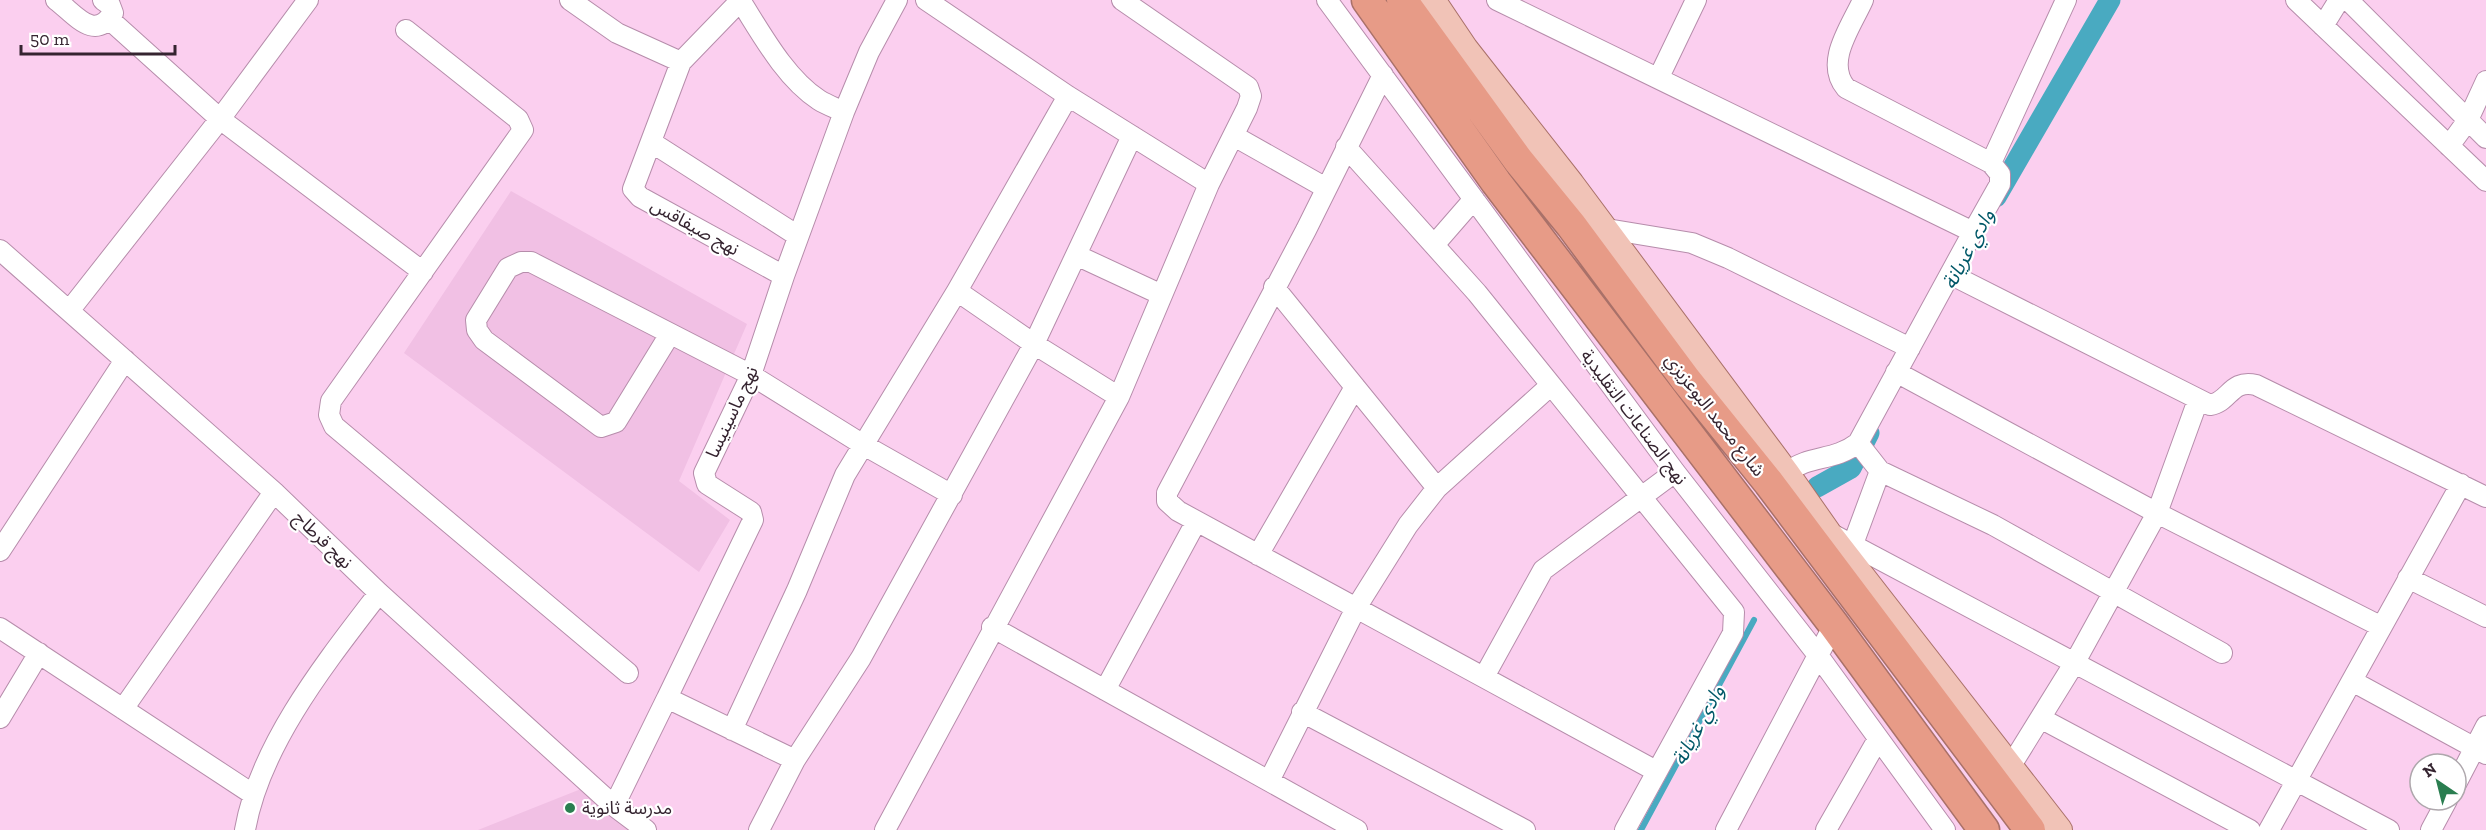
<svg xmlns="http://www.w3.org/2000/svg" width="2486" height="830" font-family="'Zilla Slab','Noto Sans Arabic',serif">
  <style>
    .built { fill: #f1c0e4 }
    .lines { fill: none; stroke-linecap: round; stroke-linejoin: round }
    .stream { stroke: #49aac1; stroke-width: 6 }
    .canal { stroke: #49aac1; stroke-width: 21 }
    .minor-casing { stroke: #b68dab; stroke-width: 22 }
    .major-casing { stroke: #a97169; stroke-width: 28 }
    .highway-casing { stroke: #a97169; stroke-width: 33 }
    .minor { stroke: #fff; stroke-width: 20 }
    .major { stroke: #f1c3b7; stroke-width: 26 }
    .highway { stroke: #e79b87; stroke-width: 30 }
    .poi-dot { fill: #2a7e50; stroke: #fff; stroke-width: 2 }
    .labels { text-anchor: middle; stroke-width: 4.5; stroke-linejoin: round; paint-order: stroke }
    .street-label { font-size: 18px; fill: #352430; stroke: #fff }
    .poi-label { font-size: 18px; fill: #352430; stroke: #fff; text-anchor: start }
    .water-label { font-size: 20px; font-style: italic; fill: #005868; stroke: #fff }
  </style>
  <rect width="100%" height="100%" fill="#fbcfef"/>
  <path class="built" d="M511 191 747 324 679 481 730 520 699 572 404 353Z
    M586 787 629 830H478Z"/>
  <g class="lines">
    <path class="stream" d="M1641 830 1754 620"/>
    <path class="canal" d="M1996 197 2110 0
      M1817 487 1851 468 1869 433"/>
    <g class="minor-casing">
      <path id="minor" d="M56 0C76 15 94 42 113 13L110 5 103 0
        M570 0 617 33 681 62 740 1
        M740 0C761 33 785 78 819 100 827 105 836 108 844 112
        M926 0 1068 96 1209 184
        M1327 0 1675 472 1817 654 1945 830
        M1497 0 1973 232 2000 184V174L1991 163
        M1863 0C1851 27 1824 62 1846 88L1991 163 2066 0
        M2296 0 2486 181
        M2348 0 2486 138
        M109 19 220 119 423 272
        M2323 26 2339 0
        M406 30 518 119 523 130 331 401 329 415 334 426 628 673
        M681 62 633 189 640 197 784 276
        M1383 75 1306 230 1167 493V501L1178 511 1656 771
        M1659 77 1696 0
        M1234 136 1326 188
        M651 142 798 236
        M2449 146 2468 120 2486 81
        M1346 147 1477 293 1734 612 1733 633 1625 830
        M1595 227 1692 243 1728 258 1910 348
        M1434 245 1474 199
        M0 250 274 492 379 593 614 806 646 830
        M1076 255 1162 295
        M1950 274 2210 405C2230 402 2230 379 2256 385L2486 497
        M1274 287 1437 488
        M69 311 220 119 308 0
        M670 334 616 422 601 427 484 340 477 330 476 320 508 268 521 262H531L751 375 862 444 952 495
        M1896 372 2157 513 2380 626
        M1119 397 1034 344 1132 136
        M1858 443 1880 471
        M1786 473C1810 454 1833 462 1858 443L1973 232
        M1830 533 2389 830
        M1853 544 1880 471 1993 525 2222 653
        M0 551 125 360
        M1258 555 1355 387
        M2408 578 2486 617
        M992 627 1357 830
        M0 628 254 795
        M1484 677 1543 570 1675 472
        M2352 681 2486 754
        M1105 690 1196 522
        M123 709 274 492
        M1302 712 1525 830
        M0 718 39 653
        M2042 719 2250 830
        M732 730 797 590 845 475 957 291
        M795 760 667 698 753 520 751 512 707 484 704 473 751 375 784 276 844 112 869 52 897 0
        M2010 767 2075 662 2157 513 2198 400
        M1269 781 1356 608 1408 525 1437 488 1550 386
        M2456 784 2486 726
        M614 806 667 698
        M245 830C260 744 327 661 379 593
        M759 830 795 760 861 658 1034 344 957 291 1068 96
        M885 830 1119 397 1209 184 1247 108 1251 96 1248 87 1122 0
        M1726 830 1834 625
        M1826 830 1878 739
        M2269 830 2461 484
        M2431 830 2447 800"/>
    </g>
    <g class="major-casing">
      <path id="major" d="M1432 0 1465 49 1571 184 1786 473 1828 533 2059 830"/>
    </g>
    <g class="highway-casing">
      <path id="highway" d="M1367 0 1496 182 1834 625 1984 830
        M1402 0 1518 160 1571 225 1686 380 1769 483 2030 830"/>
    </g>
    <use href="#minor" class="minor"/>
    <use href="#major" class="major"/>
    <use href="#highway" class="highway"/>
  </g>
  <circle class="poi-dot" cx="570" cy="808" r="6"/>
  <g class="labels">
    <g class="street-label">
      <text transform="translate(695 227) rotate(29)" y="6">نهج صيفاقس</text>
      <text transform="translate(732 412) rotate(-65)" y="6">نهج ماسينيسا</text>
      <text transform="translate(1715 415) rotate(52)" y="6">شارع محمد البوعزيزي</text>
      <text transform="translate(1634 417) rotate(53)" y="6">نهج الصناعات التقليدية</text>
      <text transform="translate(323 540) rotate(44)" y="6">نهج قرطاج</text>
    </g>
    <g class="poi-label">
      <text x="582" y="814">مدرسة ثانوية</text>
    </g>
    <g class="water-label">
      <text transform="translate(1968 249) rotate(-62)" y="7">وادي غريانة</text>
      <text transform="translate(1698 725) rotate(-62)" y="7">وادي غريانة</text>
    </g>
  </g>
  <g transform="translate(2438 782) rotate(325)"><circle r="28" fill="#ffffff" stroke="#aea7ac" stroke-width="1.5"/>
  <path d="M0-4.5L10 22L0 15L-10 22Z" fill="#2a7e50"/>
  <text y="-9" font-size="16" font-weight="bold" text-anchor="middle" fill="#352430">N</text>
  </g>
  <path d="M21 45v9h154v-9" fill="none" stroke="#352430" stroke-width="3"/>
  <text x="30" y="45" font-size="18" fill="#352430" stroke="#ffffff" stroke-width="4.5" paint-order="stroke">50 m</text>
</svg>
